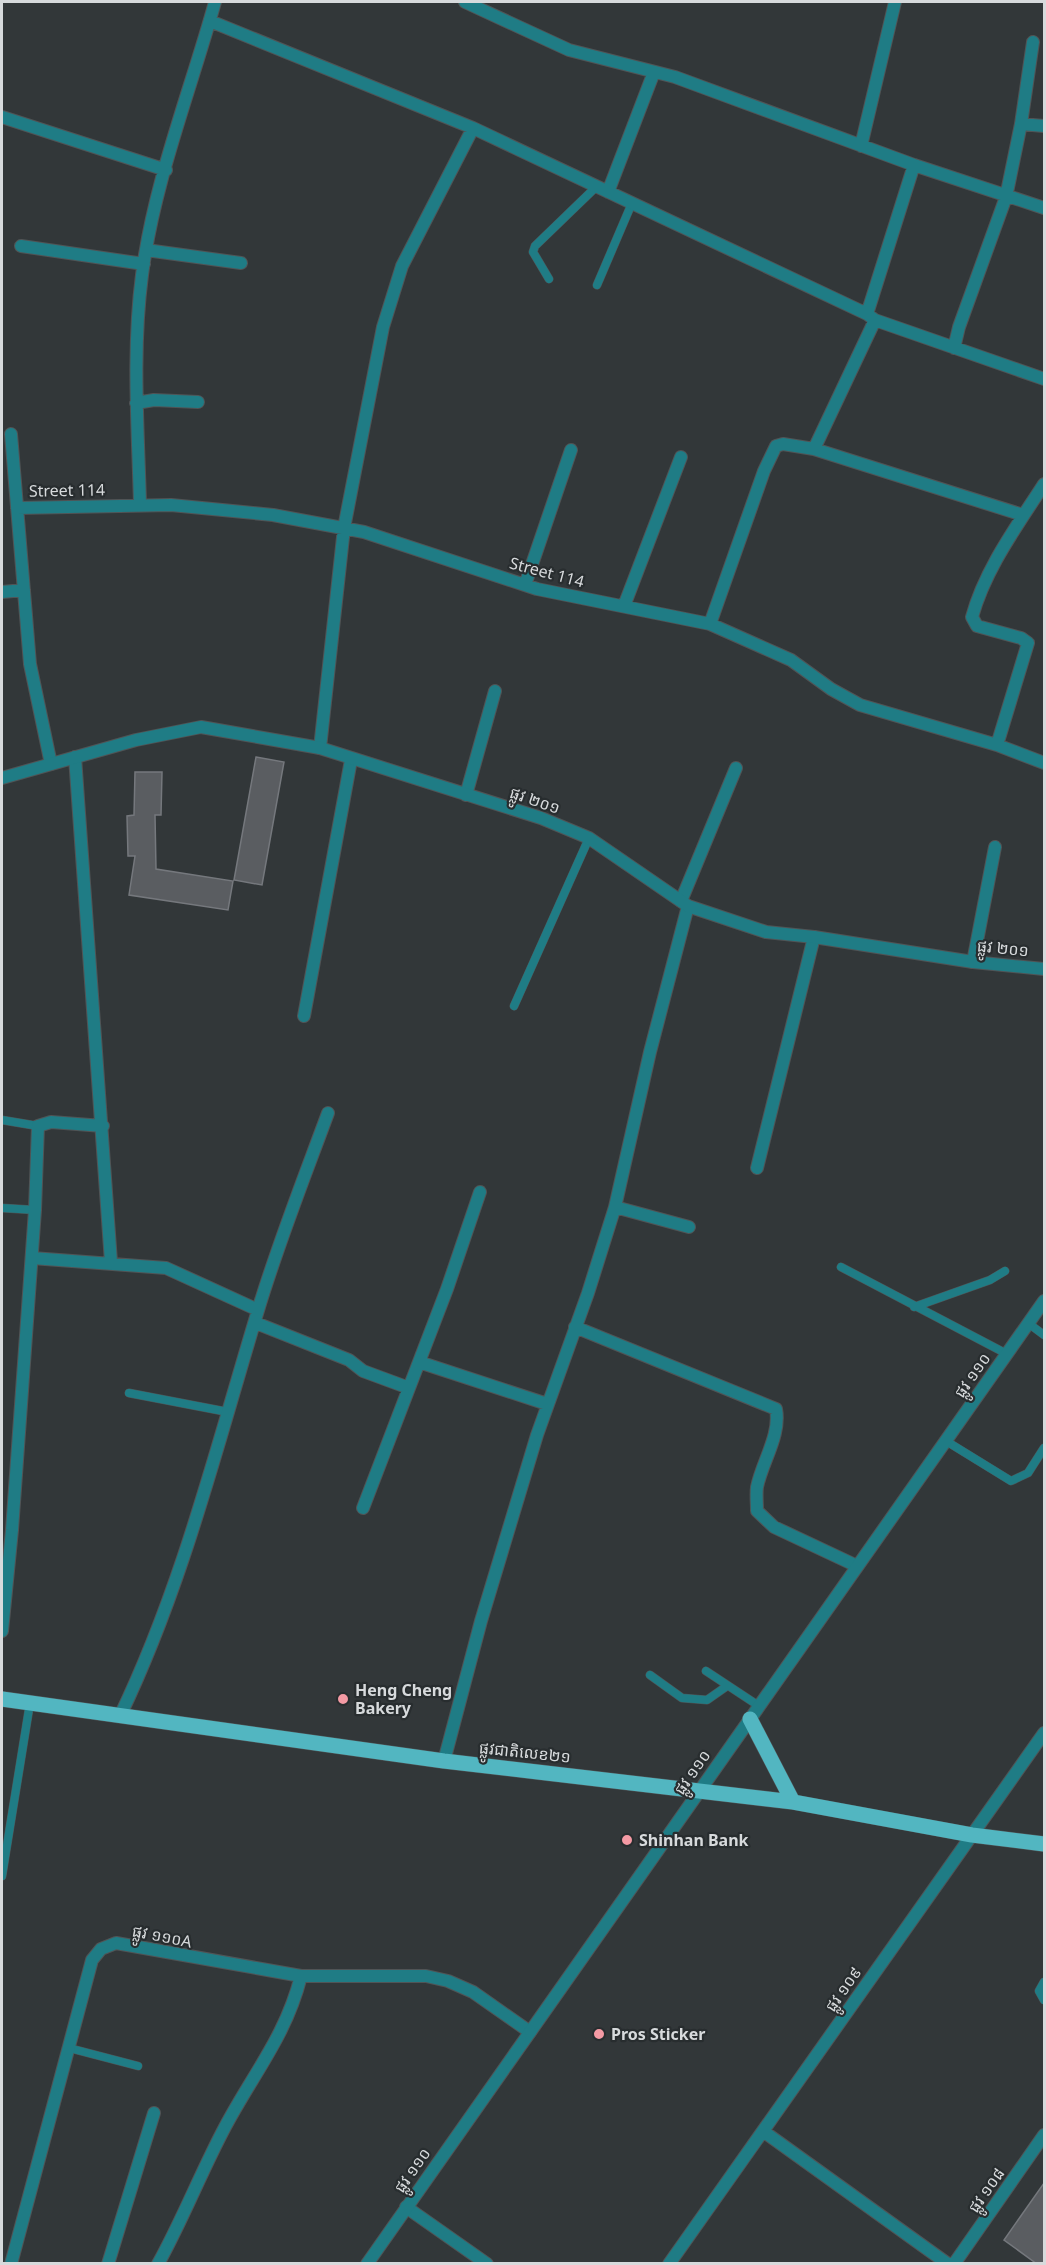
<svg xmlns="http://www.w3.org/2000/svg" width="1046" height="2265" font-family="'Noto Sans','Noto Sans Khmer',sans-serif">
  <style>
    .building { fill: #5a5d61; stroke: #75787d; stroke-width: 1.5 }
    .lines { fill: none; stroke-linecap: round; stroke-linejoin: round }
    .service-casing { stroke: #505456; stroke-width: 9 }
    .minor-casing { stroke: #505456; stroke-width: 14 }
    .tertiary-casing { stroke: #505456; stroke-width: 14 }
    .primary-casing { stroke: #505456; stroke-width: 16 }
    .service { stroke: #1f7c85; stroke-width: 8 }
    .minor { stroke: #1f7c85; stroke-width: 12 }
    .tertiary { stroke: #1f7c85; stroke-width: 12 }
    .primary { stroke: #52b6c1; stroke-width: 15 }
    .poi-dot { fill: #f49aa4; stroke: #282d2f; stroke-width: 2 }
    .labels { text-anchor: middle; stroke-width: 4.5; stroke-linejoin: round; paint-order: stroke }
    .street-label { font-size: 16px; fill: #d7dadc; stroke: #282d2f }
    .poi-label { font-size: 16px; font-weight: bold; fill: #d7dadc; stroke: #282d2f; text-anchor: start }
  </style>
  <rect width="100%" height="100%" fill="#323739"/>
  <path class="building" d="M256 757 284 762 262 885 234 880Z
    M135 772H162L161 815H155L156 869 233 881 228 910 129 895 135 856H128L127 816 134 815Z
    M1044 2183V2264H1037L1004 2240Z"/>
  <g class="lines">
    <g class="service-casing">
      <path id="service" d="M549 279 533 252 535 246 596 187
        M597 285 632 203
        M514 1006 589 838
        M2 1120 38 1126
        M2 1208 35 1210
        M841 1267 1007 1354
        M914 1307 990 1280 1005 1271
        M1028 1323 1044 1335
        M129 1393 228 1412
        M946 1441 1011 1481 1028 1473 1044 1448
        M706 1671 759 1706
        M650 1675 682 1698 707 1700 727 1686
        M2 1876 30 1703
        M1044 1982 1039 1991 1044 2000
        M69 2048 138 2066"/>
    </g>
    <g class="minor-casing">
      <path id="minor" d="M465 2 569 50 675 77 914 165 1044 208
        M210 21 473 128 867 314 875 320 1044 379
        M2 117 166 170
        M1021 124 1044 126
        M861 146 895 2
        M608 192 654 72
        M21 246 144 264
        M146 250 241 263
        M867 314 914 165
        M954 348 959 327 1006 197 1021 124 1033 42
        M136 403 154 400 198 402
        M11 434 30 664 51 764
        M814 449 875 320
        M140 504C138 428 132 351 142 275 154 182 190 92 215 2
        M17 508 171 505 273 515 364 532 537 589 710 624 791 660 831 689 860 705 997 745 1044 763
        M525 585 571 450
        M2 592 24 590
        M624 606 681 457
        M710 624 764 471 776 446 783 444 814 449 1023 515
        M997 745 1028 643 1021 638 977 626 972 617C985 569 1017 526 1044 484
        M320 748 344 528 383 327 402 266 473 128
        M75 757 111 1262
        M466 795 495 691
        M681 901 736 768
        M973 962 995 847
        M304 1016 351 760
        M757 1168 814 937
        M615 1207 689 1227
        M32 1258 166 1268 258 1310
        M256 1323 349 1360 363 1371 409 1388
        M575 1327 776 1409C781 1435 762 1462 757 1487 756 1494 757 1503 757 1511L774 1527 857 1566
        M419 1362 547 1404
        M363 1508 447 1289 480 1192
        M2 1631 12 1530 35 1210 38 1126 51 1122 103 1126
        M120 1716C183 1585 217 1445 259 1307 279 1241 304 1178 328 1113
        M444 1761 481 1621 537 1435 588 1293 615 1207 650 1052 688 906
        M763 2131 948 2264
        M406 2207 487 2264
        M11 2264 92 1960 101 1949 116 1943 301 1976H426L448 1981 473 1992 530 2032
        M108 2264 154 2113
        M158 2264C183 2219 201 2172 225 2127 253 2074 286 2036 301 1976
        M669 2264 1044 1733
        M954 2264 1044 2135"/>
    </g>
    <g class="tertiary-casing">
      <path id="tertiary" d="M2 778 136 740 201 727 320 748 541 818 589 838 688 906 766 932 814 937 973 962 1044 969
        M367 2264 1044 1301"/>
    </g>
    <g class="primary-casing">
      <path id="primary" d="M2 1699 444 1761 793 1802 972 1835 1044 1844
        M750 1719 793 1802"/>
    </g>
    <use href="#service" class="service"/>
    <use href="#minor" class="minor"/>
    <use href="#tertiary" class="tertiary"/>
    <use href="#primary" class="primary"/>
  </g>
  <g class="poi-dot">
    <circle cx="343" cy="1699" r="6"/>
    <circle cx="627" cy="1840" r="6"/>
    <circle cx="599" cy="2034" r="6"/>
  </g>
  <g class="labels">
    <g class="street-label">
      <text transform="translate(67 490) rotate(-1)" y="6">Street 114</text>
      <text transform="translate(547 572) rotate(15)" y="6">Street 114</text>
      <text transform="translate(535 800) rotate(19)" y="6">ផ្លូវ ២០១</text>
      <text transform="translate(1003 948) rotate(6)" y="6">ផ្លូវ ២០១</text>
      <text transform="translate(972 1375) rotate(-55)" y="6">ផ្លូវ ១១០</text>
      <text transform="translate(525 1752) rotate(6)" y="6">ផ្លូវជាតិលេខ២១</text>
      <text transform="translate(692 1772) rotate(-55)" y="6">ផ្លូវ ១១០</text>
      <text transform="translate(162 1936) rotate(11)" y="6">ផ្លូវ ១១០A</text>
      <text transform="translate(843 1989) rotate(-55)" y="6">ផ្លូវ ១០៩</text>
      <text transform="translate(412 2170) rotate(-55)" y="6">ផ្លូវ ១១០</text>
      <text transform="translate(986 2190) rotate(-55)" y="6">ផ្លូវ ១០៨</text>
    </g>
    <g class="poi-label">
      <text x="355" y="1696">Heng Cheng<tspan x="355" dy="18">Bakery</tspan></text>
      <text x="639" y="1846">Shinhan Bank</text>
      <text x="611" y="2040">Pros Sticker</text>
    </g>
  </g>
  <rect width="1046" height="2265" fill="none" stroke="#d7dadc" stroke-width="6"/>
</svg>
